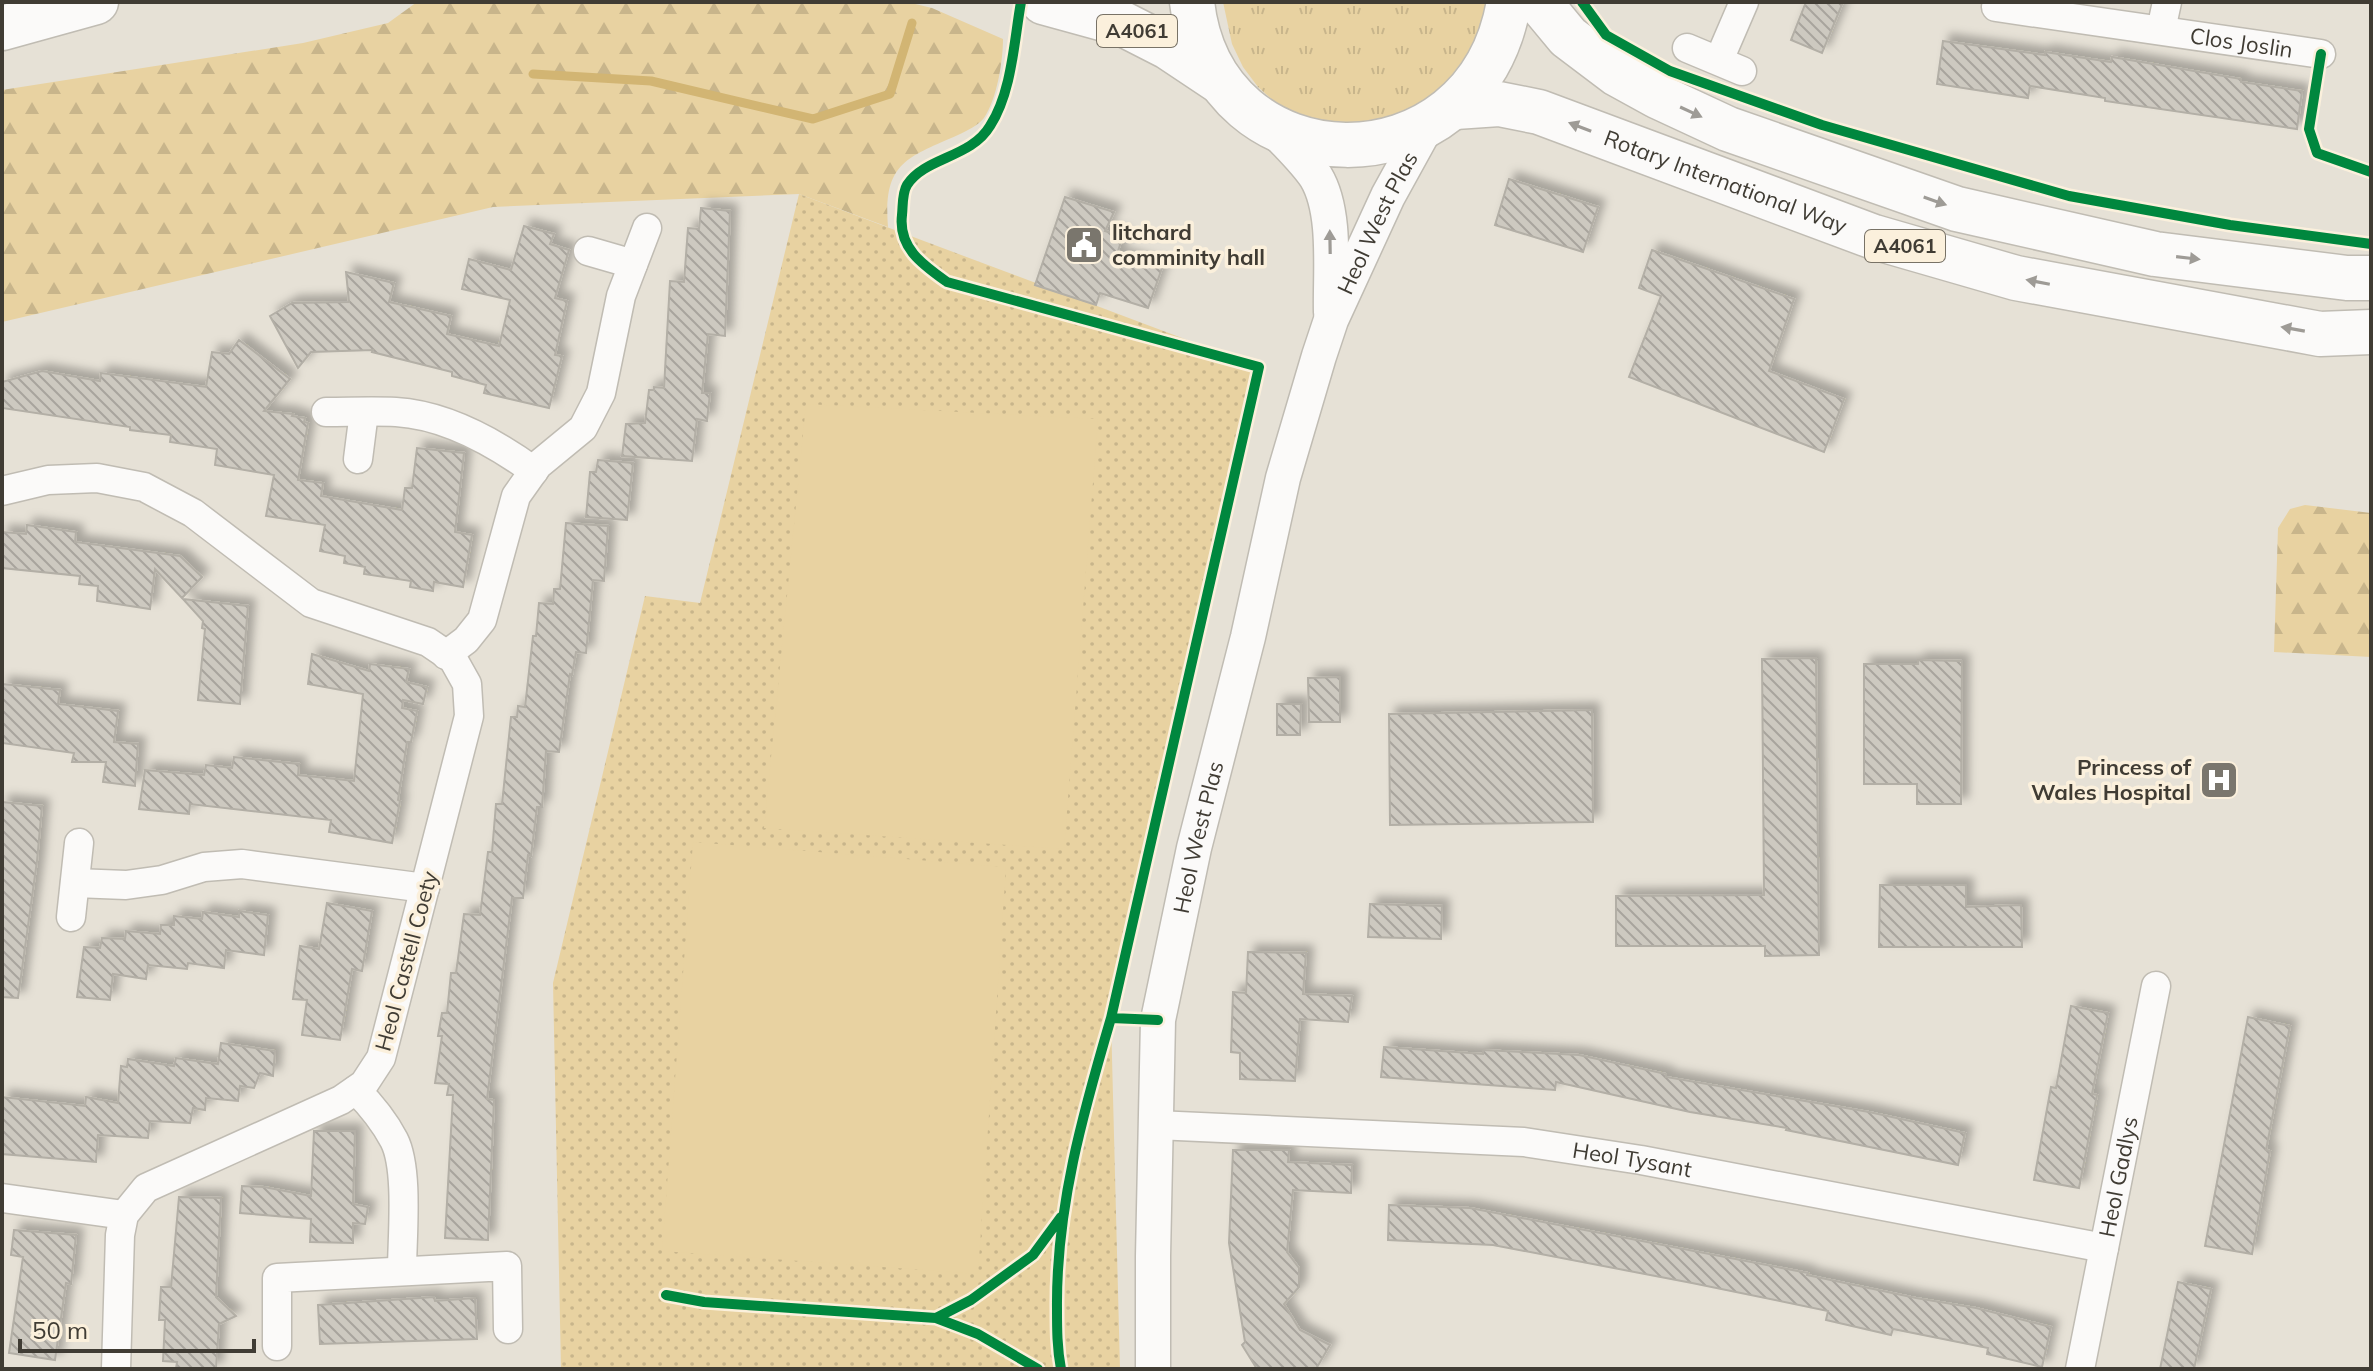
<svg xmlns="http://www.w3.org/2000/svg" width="2373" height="1371" font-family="Mulish,sans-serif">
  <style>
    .grass { fill: url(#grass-tufts) }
    .forest { fill: url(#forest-firs) }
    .park { fill: url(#park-dots) }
    .pitch { fill: #e8d2a1 }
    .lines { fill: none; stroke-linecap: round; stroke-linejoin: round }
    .stream { stroke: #d2b573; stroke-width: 9 }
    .building { fill: url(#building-back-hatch); stroke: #b3afa6; stroke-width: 2; filter: url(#shadow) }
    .minor-casing { stroke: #c0bcb3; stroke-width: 31 }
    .tertiary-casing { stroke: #c0bcb3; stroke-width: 37 }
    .primary-casing { stroke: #c0bcb3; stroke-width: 47 }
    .minor { stroke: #fbfaf9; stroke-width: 28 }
    .tertiary { stroke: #fbfaf9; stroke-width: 34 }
    .primary { stroke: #fbfaf9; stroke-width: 44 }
    .cycleway-casing { stroke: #fbf0dc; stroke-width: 15 }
    .cycleway { stroke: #00873e; stroke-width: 10 }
    .oneway { fill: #9e9b96 }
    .labels { text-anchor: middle; stroke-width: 7; stroke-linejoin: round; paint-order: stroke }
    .shield { fill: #fbf0dc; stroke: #787266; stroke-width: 2 }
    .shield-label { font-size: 20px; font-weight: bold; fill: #403c34 }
    .street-label { font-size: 22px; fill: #403c34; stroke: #fbf0dc }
    .poi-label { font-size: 22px; font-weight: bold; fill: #403c34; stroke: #fbf0dc; text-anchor: start }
  </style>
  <defs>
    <pattern id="grass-tufts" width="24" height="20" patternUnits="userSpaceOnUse" patternTransform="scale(2)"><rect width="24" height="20" fill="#e8d2a1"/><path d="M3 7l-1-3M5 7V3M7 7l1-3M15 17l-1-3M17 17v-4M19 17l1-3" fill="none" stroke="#c8b58b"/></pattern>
    <pattern id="forest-firs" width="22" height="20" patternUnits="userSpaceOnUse" patternTransform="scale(2)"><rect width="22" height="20" fill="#e8d2a1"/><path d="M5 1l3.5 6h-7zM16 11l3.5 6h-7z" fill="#c8b58b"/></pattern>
    <pattern id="park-dots" width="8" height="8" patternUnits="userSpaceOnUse" patternTransform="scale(2)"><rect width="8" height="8" fill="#e8d2a1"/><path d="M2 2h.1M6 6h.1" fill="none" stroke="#c8b58b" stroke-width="1.8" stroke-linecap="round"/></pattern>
    <pattern id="building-back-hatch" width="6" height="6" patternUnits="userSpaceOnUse" patternTransform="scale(2)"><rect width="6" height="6" fill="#cdc9c0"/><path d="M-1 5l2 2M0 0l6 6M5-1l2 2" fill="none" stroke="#a8a49d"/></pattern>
    <filter id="shadow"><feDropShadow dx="7" dy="-7" stdDeviation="4" flood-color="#0004"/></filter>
  </defs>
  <rect width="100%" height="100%" fill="#e6e1d6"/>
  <path class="grass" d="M1223 2H1494L1492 23 1420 116 1322 126 1277 104 1258 87 1243 67 1232 44Z"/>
  <path class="forest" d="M417 2H907L932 8 1003 39C1003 61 997 99 984 118 979 125 966 131 958 135 906 158 883 163 888 227L799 194 493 207 2 322V90L303 43 388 23Z
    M2305 505 2371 513V657L2274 652 2278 528 2290 509Z"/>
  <path class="park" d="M799 194 1259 367 1111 1018 1120 1369H561L553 983 645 596 700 603Z"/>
  <path class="pitch" d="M806 404 1098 419 1064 849 764 828Z
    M693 842 1006 867 978 1274 662 1251Z"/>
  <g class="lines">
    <path class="stream" d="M533 74 651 81 813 119 890 94 912 23"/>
  </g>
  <path class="building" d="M1806 2H1843L1822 53 1791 40Z
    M1943 41 2045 55V52L2111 62 2112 57 2241 79V82L2302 91 2297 129 2105 101V98L2030 86 2028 98 1937 84Z
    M1509 179 1598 207 1583 252 1495 225Z
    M1065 197 1114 212 1105 231 1123 236 1117 254 1162 268 1148 308 1100 293 1096 305 1035 285Z
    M701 208 730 211 725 336 708 334 702 393H710L707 421 697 419 692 461 622 456 626 424 645 423 649 390H654V387L664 388 670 281 684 282 688 228 699 229Z
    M524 226 554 234 550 244 569 250 555 298 567 301 555 355 562 356 549 408 484 393 486 385 452 376V372L372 352 373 350 311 352 298 368 270 316 292 303 349 302 346 272 394 283 389 302 451 316 447 334 499 346 510 300 462 289 469 259 511 270Z
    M1652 250 1794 299 1769 371 1844 399 1824 452 1629 377 1661 296 1639 288Z
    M239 340 290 379 264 411 293 414 292 416 305 418 304 422 308 423 298 480 323 483 321 496 402 510 405 488H412L417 448 464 453 455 532 472 535 463 587 434 582 433 591 410 587 411 581 364 574 365 567 344 563 345 556 320 551 325 525 266 516 274 475 215 465 217 449 170 442 171 435 130 430V427L2 408V382L42 371 100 381 101 373 206 387 212 352 229 354Z
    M598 460 633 463 627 520 586 517 590 472H596Z
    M566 523 608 526 604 581 593 580 586 653 576 652 572 675 570 674 559 752 546 751 542 807H537L531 856 528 855 523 898H512L487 1099 494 1100 488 1240 445 1238 453 1095H447L449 1084 435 1083 442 1036H438L442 1013H447L451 973H456L464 914 480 915 488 852H492L496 804H502L511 717H517L518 706 525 707 533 636H536L539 603 553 604 554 589H560Z
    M27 525 76 532 75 542 180 556 202 577 182 598 155 569 150 609 97 601 98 586 79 584 80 576 2 568V532L26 534Z
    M183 599 248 606 240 704 198 700 205 629 202 628 203 621Z
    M312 654 369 671 370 664 409 669 406 682 427 687 423 704 403 700 402 708 417 711 411 742H407L398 800 400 801 392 843 329 832 331 820 190 804 189 814 139 809 145 770 204 775 206 765 232 768 234 757 299 764 298 775 354 781 363 694 308 684Z
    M1816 658 1819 955 1765 956V946H1616V896L1764 895 1762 659Z
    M1918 660 1962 661 1961 804H1917V784H1864V664H1918Z
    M1340 677V722H1309L1308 678Z
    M2 684 60 690 58 704 118 711 114 742 138 744 135 786 103 782 106 762H72L74 753 2 743Z
    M1277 704H1301L1300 735H1277Z
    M1592 710 1593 822 1390 825 1389 714Z
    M2 802 42 806 37 861 18 998 2 997Z
    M1880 885H1966V907L2021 905 2022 947H1879Z
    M327 903 372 911 362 971 352 969 340 1040 302 1035 307 1000 293 999 300 946 319 949Z
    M1370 904 1442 906 1441 939 1368 937Z
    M239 911 268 915 264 955 226 950 224 968 188 963 187 969 148 965 146 979 113 974 110 1000 77 997 84 947 100 948 102 938 125 939 126 931 160 934 161 925H174V916L202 919 203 912 239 917Z
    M1248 952 1306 953 1303 994 1352 996 1348 1022 1300 1019 1295 1081 1240 1079V1053L1231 1052 1233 992 1246 993Z
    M2071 1006 2108 1013 2092 1094 2097 1095 2079 1188 2034 1180 2051 1087 2056 1088Z
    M2248 1017 2290 1026 2266 1150 2270 1151 2252 1254 2205 1246Z
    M221 1043 275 1051 273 1076 260 1073 254 1088 240 1086 238 1101 206 1098 205 1110 193 1108 190 1123 150 1121 148 1138 98 1135 96 1162 2 1154V1097L85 1106 86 1097 118 1103 121 1066 127 1067 128 1059 174 1066 176 1058 218 1064Z
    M1384 1047 1483 1054V1050L1579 1055 1666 1074V1077L1869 1112 1965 1133 1958 1165 1786 1130 1787 1128 1690 1112 1556 1082 1555 1090 1381 1077Z
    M314 1131H355L353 1204 368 1207 365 1224 353 1223V1243L310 1242 311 1219 240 1213 242 1186 264 1187 311 1196Z
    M1233 1150H1289L1288 1162 1352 1165 1351 1193 1293 1190 1287 1252 1299 1268V1287L1284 1304 1300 1330 1330 1345 1316 1369H1257L1242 1345 1245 1342 1229 1243Z
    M179 1197 221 1198 216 1297 236 1316 219 1324 216 1369H176L177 1362 163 1361 165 1320H159L161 1287H171Z
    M1389 1205 1470 1208 1808 1273 1807 1275 1916 1298 1976 1308 2051 1327 2042 1367 1987 1354 1988 1348 1893 1329 1891 1335 1826 1320 1828 1311 1692 1283 1493 1245 1388 1240Z
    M14 1230 76 1235 71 1284 66 1283 55 1360 9 1353 23 1257 11 1255Z
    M2178 1282 2211 1289 2194 1369H2160Z
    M434 1297 435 1301 475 1298 477 1339 320 1344 318 1305Z"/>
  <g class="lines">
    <g class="minor-casing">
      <g id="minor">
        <path id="s1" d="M1996 7 2321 54"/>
        <path d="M2161 30 2167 2"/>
        <path d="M1687 48 1742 71"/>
        <path d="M1719 60 1744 2"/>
        <path d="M588 251 633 264"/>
        <path d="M326 412C349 412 373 411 396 412 446 415 494 442 534 471"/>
        <path d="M358 459 364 412"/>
        <path d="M2 491 48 480 97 478 144 487 193 513 311 603 428 642 453 659 467 684 469 716 381 1058 364 1084 341 1100 146 1188 124 1215 120 1235 116 1369"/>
        <path d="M446 655 466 640 482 620 516 496 538 465 583 428 601 393 621 296 647 228"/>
        <path d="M75 883 126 885 162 880 204 867 242 864 425 888"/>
        <path d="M71 917 79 843"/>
        <path d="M356 1090C371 1105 384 1121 394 1140 409 1169 402 1238 402 1271"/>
        <path id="s2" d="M1156 1125 1524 1142 1641 1160 2104 1248"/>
        <path d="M2 1198 124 1215"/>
        <path d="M277 1346V1278L507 1266 508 1329"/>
        <path id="s3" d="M2080 1369 2156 986"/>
      </g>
    </g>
    <g class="tertiary-casing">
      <g id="tertiary">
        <path d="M1271 126C1285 142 1304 159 1316 177 1337 212 1330 272 1331 312"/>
        <path id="s4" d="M1153 1369V1256L1158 1020 1194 848 1248 637 1283 478 1319 356 1331 320 1388 196 1426 127"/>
      </g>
    </g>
    <g class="primary-casing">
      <g id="primary">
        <path d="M1043 2 1123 24 1168 47 1219 81"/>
        <path d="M1192 2C1212 189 1476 196 1509 2"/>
        <path d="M1539 2 1568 37 1617 74 1657 96 1728 129 1957 209 2155 254 2347 278H2371"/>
        <path d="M2 28 96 2"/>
        <path id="s5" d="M1455 107 1499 104 1539 112 1874 237 2016 278 2320 334 2371 332"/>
      </g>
    </g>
    <use href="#minor" class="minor"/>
    <use href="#tertiary" class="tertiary"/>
    <use href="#primary" class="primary"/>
    <g class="cycleway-casing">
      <path id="cycleway" d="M1021 2C1014 41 1012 92 990 126 971 158 925 157 907 185 902 193 903 206 902 215 898 248 923 265 947 282L1259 367 1111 1018 1158 1020
        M1582 2 1606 35 1670 71 1822 125 2069 196 2230 225 2371 244
        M2321 54 2309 129 2317 153 2371 172
        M666 1295 704 1302 936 1318 978 1334 1038 1369
        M936 1318 971 1300 1033 1255 1061 1217
        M1061 1369C1057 1348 1057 1329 1057 1308 1056 1208 1083 1113 1111 1018"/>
    </g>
    <use href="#cycleway" class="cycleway"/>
  </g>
  <defs><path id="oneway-solid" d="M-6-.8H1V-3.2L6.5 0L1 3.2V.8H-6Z" transform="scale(2)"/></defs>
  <g class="oneway">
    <use href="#oneway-solid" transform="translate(1691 112) rotate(25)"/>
    <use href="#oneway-solid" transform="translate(1580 127) rotate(-159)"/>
    <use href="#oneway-solid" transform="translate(1935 201) rotate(19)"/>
    <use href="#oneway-solid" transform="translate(1330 242) rotate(-91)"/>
    <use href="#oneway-solid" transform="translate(2188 258) rotate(7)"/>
    <use href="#oneway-solid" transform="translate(2038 282) rotate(-169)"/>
    <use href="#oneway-solid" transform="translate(2293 329) rotate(-170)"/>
  </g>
  <defs>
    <g id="civic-square" transform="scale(2)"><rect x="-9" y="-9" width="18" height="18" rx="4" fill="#7a766d" stroke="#fbf0dc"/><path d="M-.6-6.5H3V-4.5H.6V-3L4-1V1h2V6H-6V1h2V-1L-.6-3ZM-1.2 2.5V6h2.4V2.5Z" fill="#fff"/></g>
    <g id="hospital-square" transform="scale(2)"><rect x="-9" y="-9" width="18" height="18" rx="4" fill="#7a766d" stroke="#fbf0dc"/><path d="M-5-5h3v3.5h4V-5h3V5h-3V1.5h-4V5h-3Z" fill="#fff"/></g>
  </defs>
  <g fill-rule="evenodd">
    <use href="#civic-square" x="1084" y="245"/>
    <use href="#hospital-square" x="2219" y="780"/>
  </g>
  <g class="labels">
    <g class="shield">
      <rect x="1097" y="15" width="80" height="32" rx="6"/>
      <rect x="1865" y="230" width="80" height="32" rx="6"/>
    </g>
    <g class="shield-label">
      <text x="1137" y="38">A4061</text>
      <text x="1905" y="253">A4061</text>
    </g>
    <g class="street-label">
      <text dy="8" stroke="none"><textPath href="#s1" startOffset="248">Clos Joslin</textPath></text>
      <text dy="8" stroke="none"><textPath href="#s5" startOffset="284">Rotary International Way</textPath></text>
      <text dy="8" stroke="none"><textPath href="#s4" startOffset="1178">Heol West Plas</textPath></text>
      <text dy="8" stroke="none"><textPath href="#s4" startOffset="536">Heol West Plas</textPath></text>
      <text transform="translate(406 961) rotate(-75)" y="8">Heol Castell Coety</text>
      <text dy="8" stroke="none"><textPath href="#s2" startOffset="478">Heol Tysant</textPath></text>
      <text dy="8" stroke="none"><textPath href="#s3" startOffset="196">Heol Gadlys</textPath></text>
    </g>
    <g class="poi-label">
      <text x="1112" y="240">litchard<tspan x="1112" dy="25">comminity hall</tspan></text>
      <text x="2191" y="775" text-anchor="end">Princess of<tspan x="2191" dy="25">Wales Hospital</tspan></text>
    </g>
  </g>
  <rect width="2373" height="1371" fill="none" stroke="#403c34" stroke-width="8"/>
  <path d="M20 1339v12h234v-12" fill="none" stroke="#403c34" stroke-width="4"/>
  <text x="32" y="1339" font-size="24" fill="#403c34" stroke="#fbf0dc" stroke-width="6" paint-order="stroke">50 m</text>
</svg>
